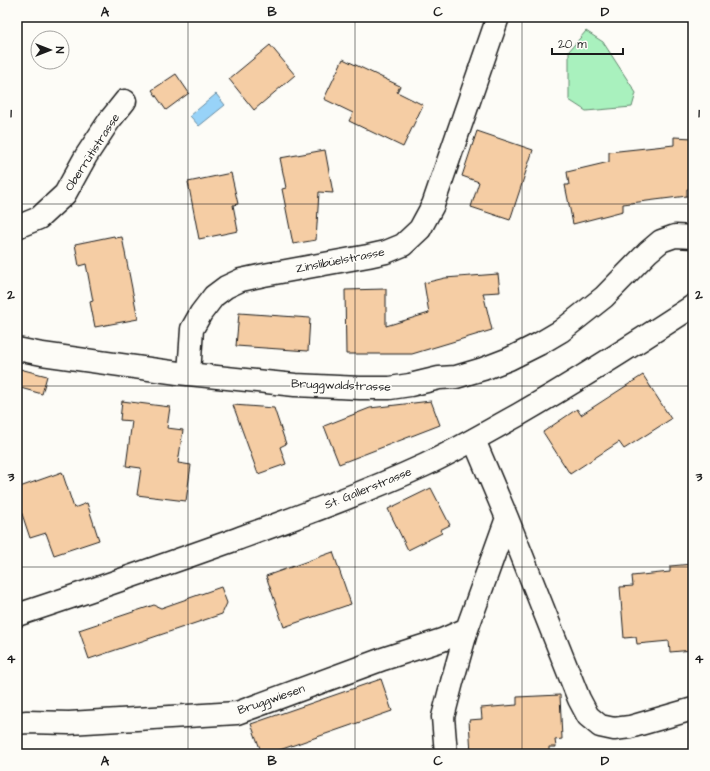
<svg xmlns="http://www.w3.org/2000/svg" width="710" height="771" font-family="'Architects Daughter',sans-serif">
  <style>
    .green { fill: #a9f1be; stroke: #62866d }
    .water { fill: #98d3f8; stroke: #668aa0 }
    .building { fill: #f5cda4; stroke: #1c1c1c }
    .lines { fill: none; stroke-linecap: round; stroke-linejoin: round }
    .street-casing { stroke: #1c1c1c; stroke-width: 25 }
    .secondary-casing { stroke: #1c1c1c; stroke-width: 25 }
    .street { stroke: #fdfcf7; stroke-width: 22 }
    .secondary { stroke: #fdfcf7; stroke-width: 22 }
    .grid { fill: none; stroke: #1c1c1c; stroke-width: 1; stroke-opacity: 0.55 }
    .labels { text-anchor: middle; stroke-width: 3; stroke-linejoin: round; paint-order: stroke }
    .street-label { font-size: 12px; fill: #1c1c1c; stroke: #fdfcf7 }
    .neatline { fill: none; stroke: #1c1c1c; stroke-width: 1.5 }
    .grid-label { font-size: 13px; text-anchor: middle; font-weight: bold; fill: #1c1c1c }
  </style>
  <rect width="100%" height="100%" fill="#fdfcf7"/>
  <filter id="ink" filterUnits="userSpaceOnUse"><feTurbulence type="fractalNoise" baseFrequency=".025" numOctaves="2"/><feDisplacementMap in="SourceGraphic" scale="8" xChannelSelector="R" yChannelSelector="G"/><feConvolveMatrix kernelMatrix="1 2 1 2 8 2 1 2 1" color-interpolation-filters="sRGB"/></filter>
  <g filter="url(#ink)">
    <path class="green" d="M586 31 603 42 636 93 632 107 586 111 569 100V51Z"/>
    <path class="water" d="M216 94 225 105 199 126 190 116Z"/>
    <path class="building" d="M270 45 295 75 254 110 229 79Z
      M343 59 400 86 397 92 423 105 403 147 349 121 353 113 324 99Z
      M176 74 189 93 166 110 152 90Z
      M477 131 533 150 510 220 471 207 479 182 462 176Z
      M674 137 693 138V189H687V196L623 204V211L573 224 565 185H569L567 172 609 162V152L674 145Z
      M325 150 333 193 319 192 316 240 293 244 282 189 286 188 280 158Z
      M231 173 238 204 233 205 238 231 199 239 188 182Z
      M114 236 115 238 122 237 138 319 95 327 90 302 93 301 86 264 79 266 75 244Z
      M498 274 500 292 483 293 492 330 412 354H346L345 290 386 289V326L429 313 424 283 445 278Z
      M239 313 310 318 308 351 236 346Z
      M20 369 47 376 42 394 17 387V380Z
      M643 375 671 419 624 449 619 442 570 474 543 432 577 409 581 415Z
      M122 401 170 407 167 428 183 430 178 463 191 465 186 501 137 495 141 468 126 466 132 421 120 420Z
      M431 401 440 425 339 464 324 426 370 408Z
      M233 405 274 408 286 444 280 447 286 464 258 474Z
      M62 472 74 508 87 503 99 540 54 555 46 533 30 538 17 499V488Z
      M431 488 450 525 440 530 442 533 408 550 388 509Z
      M333 552 351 604 284 627 266 576Z
      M693 564V650L670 652 669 641 637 644 636 637 624 638 620 587 633 586 632 576 670 572V566Z
      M221 587 227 603 222 614 89 659 79 630 154 605 161 608Z
      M381 679 392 711 268 754H262L251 724Z
      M560 695 562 739 555 740 556 747H549V754H471L469 720 482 719 481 708 517 705V697Z"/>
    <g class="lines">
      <g class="street-casing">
        <path id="street" d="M17 227 39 218 65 194 86 156 109 121 125 101
          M17 349 42 354 178 373 295 385 360 388H390L410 385 439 378 456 377 483 369 509 359 539 344 561 331 604 297 648 252 661 241 675 236 693 237
          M189 374 192 329 201 313 214 296 226 287 241 280 264 275 368 256 386 252 403 245 420 229 433 205 498 17
          M507 518 579 699 588 716 600 726 614 729 630 727 693 709
          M17 723 27 722 69 723 237 713 383 659 442 640 467 629 507 518 474 440
          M446 754 443 717 452 682 467 629"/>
      </g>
      <g class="secondary-casing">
        <path id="secondary" d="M17 615C91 591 164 565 237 539 300 516 364 493 425 465 457 450 487 432 518 415 577 381 635 344 693 306"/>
      </g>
      <use href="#street" class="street"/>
      <use href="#secondary" class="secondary"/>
    </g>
  </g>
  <path class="grid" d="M188 17V754M355 17V754M522 17V754M17 204H693M17 386H693M17 567H693"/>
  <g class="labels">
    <g class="street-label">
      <text transform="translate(92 152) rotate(-57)" y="4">Oberrütistrasse</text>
      <text transform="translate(340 260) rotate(-11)" y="4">Zinslibüelstrasse</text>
      <text transform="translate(341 385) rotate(2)" y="4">Bruggwaldstrasse</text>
      <text transform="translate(368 488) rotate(-22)" y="4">St. Gallerstrasse</text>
      <text transform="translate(271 699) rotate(-19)" y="4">Bruggwiesen</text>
    </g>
  </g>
  <rect width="710" height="771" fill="none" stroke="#fdfcf7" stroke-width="44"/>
  <g transform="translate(50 50) rotate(90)"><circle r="19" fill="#fdfcf7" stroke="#a3a29f"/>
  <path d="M0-3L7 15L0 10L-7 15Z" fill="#1c1c1c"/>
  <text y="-6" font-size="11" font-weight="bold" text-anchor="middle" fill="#1c1c1c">N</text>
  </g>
  <path d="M552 48v6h71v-6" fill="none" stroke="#1c1c1c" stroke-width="2"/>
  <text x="558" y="48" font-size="12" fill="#1c1c1c" stroke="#fdfcf7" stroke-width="3" paint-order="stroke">20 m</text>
  <rect x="22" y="22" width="666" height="727" class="neatline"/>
  <g class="grid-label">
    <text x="105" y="16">A</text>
    <text x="272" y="16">B</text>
    <text x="438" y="16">C</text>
    <text x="605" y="16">D</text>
    <text x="11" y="117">1</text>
    <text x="699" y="117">1</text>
    <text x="11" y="299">2</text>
    <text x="699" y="299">2</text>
    <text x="11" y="481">3</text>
    <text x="699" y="481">3</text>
    <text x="11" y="663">4</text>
    <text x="699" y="663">4</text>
    <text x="105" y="765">A</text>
    <text x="272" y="765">B</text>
    <text x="438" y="765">C</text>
    <text x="605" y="765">D</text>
  </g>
</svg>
